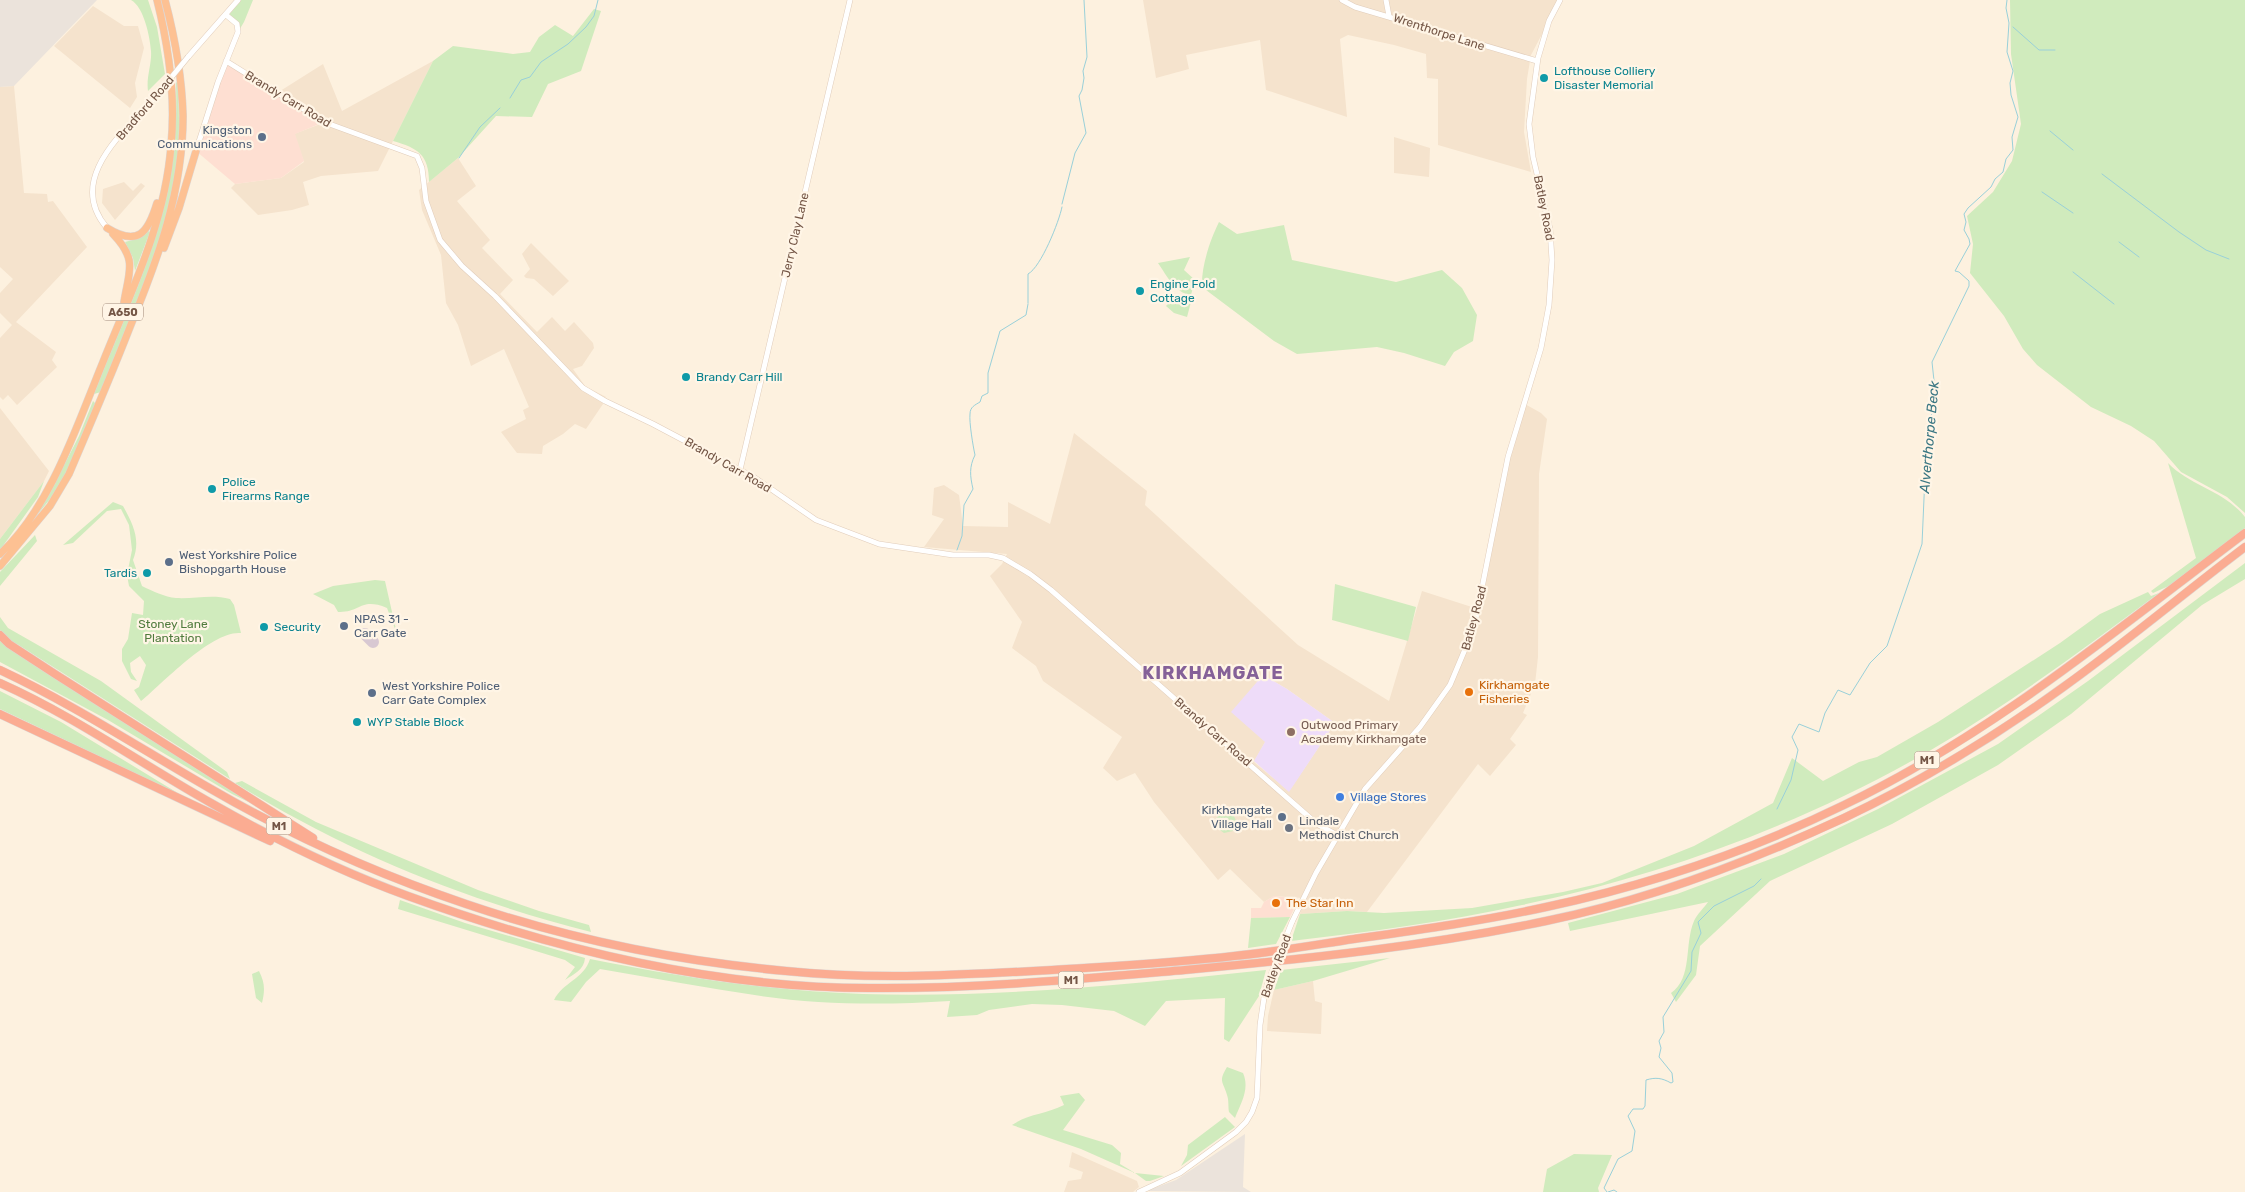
<svg xmlns="http://www.w3.org/2000/svg" width="2245" height="1192" font-family="Rubik,sans-serif">
  <style>
    .residential { fill: #f5e3cd; fill-rule: evenodd }
    .commercial { fill: #fedfd2 }
    .industrial { fill: #ebe3db }
    .education { fill: #eedcf9 }
    .green { fill: #d0ebbd }
    .lines { fill: none; stroke-linecap: round; stroke-linejoin: round }
    .stream { stroke: #99d0d9; stroke-width: 1 }
    .taxiway { stroke: #d8c8d2; stroke-width: 12 }
    .tertiary-casing { stroke: #e1cdbb; stroke-width: 6 }
    .trunk-casing { stroke: #ded6d3; stroke-width: 8 }
    .motorway-casing { stroke: #ded6d3; stroke-width: 9 }
    .tertiary { stroke: #fff; stroke-width: 5 }
    .trunk { stroke: #fdc193; stroke-width: 7 }
    .motorway { stroke: #fbac92; stroke-width: 8 }
    .tertiary-bridge-casing { stroke: #e1cdbb; stroke-width: 6; stroke-linecap: butt }
    .tertiary-bridge { stroke: #fff; stroke-width: 5 }
    .culture-dot { fill: #0f9aa8; stroke: #fff5e6; stroke-width: 2 }
    .service-dot { fill: #5c6f8a; stroke: #fff5e6; stroke-width: 2 }
    .food-dot { fill: #e8710a; stroke: #fff5e6; stroke-width: 2 }
    .education-dot { fill: #8d6e63; stroke: #fff5e6; stroke-width: 2 }
    .shop-dot { fill: #3f7fe0; stroke: #fff5e6; stroke-width: 2 }
    .worship-dot { fill: #6b7280; stroke: #fff5e6; stroke-width: 2 }
    .labels { text-anchor: middle; stroke-width: 4.5; stroke-linejoin: round; paint-order: stroke }
    .shield { fill: #fff5e6; stroke: #9e8676; stroke-width: 1 }
    .shield-label { font-size: 11px; font-weight: bold; fill: #745646 }
    .street-label { font-size: 12px; fill: #745646; stroke: #fff5e6 }
    .culture-label { font-size: 12px; fill: #0d838f; stroke: #fff5e6; text-anchor: start }
    .service-label { font-size: 12px; fill: #4e5e75; stroke: #fff5e6; text-anchor: start }
    .park-label { font-size: 12px; fill: #507b3d; stroke: #fff5e6 }
    .food-label { font-size: 12px; fill: #c56008; stroke: #fff5e6; text-anchor: start }
    .education-label { font-size: 12px; fill: #785e54; stroke: #fff5e6; text-anchor: start }
    .shop-label { font-size: 12px; fill: #366cbe; stroke: #fff5e6; text-anchor: start }
    .worship-label { font-size: 12px; fill: #5b616d; stroke: #fff5e6; text-anchor: start }
    .water-label { font-size: 14px; font-style: italic; fill: #3b7783; stroke: #fff5e6 }
    .district-label { font-size: 18px; font-weight: bold; letter-spacing: 1px; fill: #856198; stroke: #fff5e6 }
  </style>
  <rect width="100%" height="100%" fill="#fdf1df"/>
  <path class="residential" d="M1143 0H1560L1531 55 1527 79 1524 132 1531 172 1438 145V79L1427 78 1426 54 1394 45 1348 35 1340 39 1347 117 1266 90 1260 40 1186 55 1189 69 1156 78Z
    M93 6 124 26H138L144 48 135 83 137 97 130 108 54 46Z
    M433 61 378 171 321 176 303 182 309 205 292 210 258 215 231 188 235 184 281 178 304 162 294 134 323 123 277 93 323 64 342 111Z
    M14 86 24 193 47 194 48 202 53 201 87 247 16 322 56 352 52 360 57 367 17 405 8 395 3 400 0 397V338L12 325 0 313V293L13 279 0 267V87Z
    M1394 137 1430 148 1429 177 1394 173Z
    M458 158 476 186 457 201 490 240 482 248 513 280 500 294 537 332 552 317 565 331 574 322 593 343 594 348 582 366 573 369 585 386 606 397 603 404 586 429 575 424 563 434 543 446 542 454 517 453 501 432 526 419 523 410 529 407 504 349 471 366 458 325 446 303 441 255 422 210 419 190Z
    M124 182 133 191 141 183 145 186 115 220 102 203 103 189Z
    M531 243 569 281 553 296 534 279 526 278 524 276 530 269 522 254Z
    M1523 403 1541 413 1547 419 1539 474 1538 657 1535 684 1523 713 1527 715 1510 739 1516 745 1490 776 1478 764 1367 912 1347 911 1300 914 1303 898 1274 896 1264 902 1230 869 1218 880 1154 802 1135 773 1117 781 1103 768 1122 737 1043 681 1036 666 1012 648 1022 622 990 576 1002 564 1007 554 924 547 944 519 932 515 934 488 944 485 959 495 963 526 1008 527V502L1050 524 1074 433 1147 491 1145 505 1298 645 1389 701 1422 591 1478 609 1496 509ZM1263 675 1287 689 1335 723 1289 791 1254 762 1265 742Z
    M0 408 49 471 44 481 0 539Z
    M1313 981 1315 1001 1322 1003 1321 1034 1267 1031 1268 1016 1274 990Z
    M1072 1152 1137 1181 1139 1187 1133 1192H1064L1068 1181 1081 1179 1083 1172 1069 1167Z"/>
  <path class="commercial" d="M226 61 324 122 295 134 304 161 281 178 235 184 196 151Z
    M1274 896 1299 899 1290 917 1251 918V908H1261L1264 902Z"/>
  <path class="industrial" d="M0 0H97L14 86 0 87Z
    M1245 1134 1243 1187 1251 1192 1146 1191 1176 1180Z"/>
  <path class="education" d="M1263 675 1287 689 1335 723 1289 792 1254 761 1265 742 1231 712Z"/>
  <path class="green" d="M131 0H148L157 27 165 74 148 91C146 77 152 64 151 51 150 37 144 7 131 0Z
    M238 0H253L244 22 238 32V27L226 15Z
    M2010 0H2245V513L2227 497 2181 472 2154 441 2131 426 2091 407 2037 365 2023 349 2004 316 1970 273 1973 244 1967 216 1993 192 2012 161 2021 124 2011 54Z
    M594 9 601 11 581 71 548 84 532 117 496 116 458 158 429 182C429 155 418 148 393 141L433 61 453 46 513 54 530 52 539 37 555 25 573 36Z
    M178 81C179 109 180 137 177 165 168 244 130 319 101 392L94 394C120 327 153 260 168 190 175 155 177 119 176 83Z
    M1219 222 1237 234 1284 225 1292 260 1396 282 1442 270 1462 288 1477 315 1473 341 1454 352 1445 366 1404 353 1377 347 1297 354 1274 341 1202 287C1201 267 1210 240 1219 222Z
    M148 231 150 232 135 271 133 258 125 242 140 238Z
    M1190 257 1184 270 1195 280 1191 295C1175 293 1167 276 1158 263Z
    M1176 295 1191 302 1187 317 1174 313 1166 306Z
    M93 401 96 404 67 472 50 499 0 561 55 483 79 436Z
    M2168 463C2190 486 2225 491 2245 517V528L2171 585 2153 593 2151 591 2196 558Z
    M44 481 38 497 0 550V539Z
    M113 502 123 506C133 524 141 540 133 560L142 586C152 591 165 597 176 598 195 599 212 594 230 599L234 605 241 633C212 630 163 683 141 701L134 690 139 687 146 665 140 656 130 663 131 672 137 681 131 679 122 661V649L128 639 132 613 143 615 144 601 129 586 127 575 132 550 129 525 121 509 107 511 73 543 63 545Z
    M35 535 37 541 0 586V572Z
    M2245 563V579L2202 605 2071 714 1998 765 1892 824 1770 881 1700 946 1696 975 1676 1002 1671 993C1693 978 1684 944 1694 921 1697 914 1704 908 1708 902L1570 931 1568 923 1677 894 1784 854 1878 809 1998 744 2088 681Z
    M375 580 385 581 397 634 387 608C360 597 361 613 338 612L334 605 313 594 333 586Z
    M1335 584 1416 607 1408 641 1332 620Z
    M2148 592 2151 596 2159 593C2085 648 2011 703 1931 750 1805 823 1664 875 1522 905 1446 922 1368 932 1291 941L1300 914 1347 911 1384 913 1472 908 1563 892 1602 883 1694 846 1773 803 1792 758 1823 781 1859 762 1877 757 1938 722 2060 643 2100 614Z
    M0 617 8 628 101 681 227 772 230 779 17 644H13L0 630Z
    M0 641 261 808 232 794 108 720 0 662Z
    M0 691 61 722 181 795 0 709Z
    M242 781 316 822 478 890 539 911 589 925 591 932C465 900 346 852 235 783Z
    M1228 808C1234 816 1240 822 1233 831L1224 833 1217 828 1215 820 1223 810Z
    M400 900 465 923 585 958C584 970 574 974 565 980L575 967 565 960 398 909Z
    M1290 917 1276 944 1248 948 1251 918Z
    M1390 958 1313 981 1274 990 1281 970Z
    M590 959C680 977 771 991 863 994 998 998 1133 984 1266 970L1259 996 1229 1042 1224 1039 1225 998 1166 1001 1145 1026 1114 1011 1062 1005 1032 1004 989 1010 977 1015 947 1017 950 1001C887 1005 824 1005 761 996 707 988 654 978 600 969L586 982 571 1002 554 1000C563 982 584 979 590 959Z
    M259 971C265 983 265 990 262 1003L256 998 252 974Z
    M1227 1067 1243 1073C1250 1089 1241 1103 1235 1118L1229 1112C1228 1107 1229 1100 1227 1095 1223 1081 1218 1082 1227 1067Z
    M1079 1093 1085 1100 1063 1130 1112 1145 1121 1153 1120 1164 1135 1173 1164 1176 1150 1181H1146L1135 1173 1081 1149 1012 1125C1028 1114 1046 1114 1064 1105L1060 1096Z
    M1225 1117 1235 1127 1181 1166 1187 1155 1188 1145Z
    M1574 1154 1612 1155 1598 1188 1599 1192H1543L1547 1169Z"/>
  <g class="lines">
    <path class="stream" d="M2013 27 2039 50H2055
      M510 98 521 80 530 77 541 62 568 44 586 27 594 16 598 0
      M2050 131 2073 150
      M459 158 480 127 500 108
      M2102 174 2179 232 2206 250 2229 259
      M2042 192 2073 213
      M1062 204 1075 153 1086 133 1079 96 1082 90 1084 78 1083 71 1087 57 1084 0
      M2119 242 2139 257
      M2073 272 2114 304
      M1028 303V274C1041 267 1059 222 1062 207
      M957 550 962 536 964 505 973 489C970 476 969 467 975 455 973 446 969 422 970 414 970 407 975 405 980 402L982 396 988 393V373L1000 331 1026 315 1028 304
      M1777 809 1791 780 1798 750 1792 737 1799 724 1819 732 1825 713 1838 690 1850 695 1870 663 1887 646 1922 544 1926 453 1935 390 1932 362 1969 286V281L1959 272 1955 271 1970 244 1969 239 1964 230 1966 222 1964 214 1968 208 1991 187 1995 179 2003 172 2006 159 2013 150 2012 137 2018 117 2011 95 2010 83 2013 71 2007 52 2009 23 2006 8 2007 0
      M1607 1192 1604 1188 1618 1159 1632 1151 1635 1131 1628 1116 1633 1109H1643L1645 1106 1646 1080C1656 1077 1662 1078 1671 1083L1673 1082 1672 1073 1659 1057 1661 1048 1659 1041 1664 1032 1663 1017 1691 971 1692 952 1701 933 1698 922 1714 906 1754 886 1761 879
      M1608 1192 1614 1190 1617 1192"/>
    <path class="taxiway" d="M365 634 373 642"/>
    <g class="tertiary-casing">
      <path id="tertiary" d="M1342 0 1355 7 1537 61
        M1386 0 1389 16
        M188 57 238 0
        M226 61 324 122 417 156 422 168 426 201 440 240 462 266 495 296 583 388 605 401 653 424 755 478 816 520 879 544 953 555H989L1003 558 1030 574 1051 590 1317 824 1337 835
        M196 151 218 82 238 32 237 24 226 15
        M107 228C65 179 124 132 156 96
        M740 470 850 0
        M1292 922 1316 873 1365 789 1420 727 1450 685 1474 628 1508 457 1541 348 1549 305 1552 260 1550 229 1533 157 1529 124 1538 58 1549 21 1560 0
        M1139 1192 1180 1173 1236 1132 1246 1122 1252 1112 1257 1098 1260 1025 1264 998"/>
    </g>
    <g class="trunk-casing">
      <path id="trunk" d="M107 228C138 247 148 233 157 203
        M113 234C138 260 129 271 124 302
        M164 248 179 208 196 151
        M0 554C51 507 77 425 103 362 131 292 165 223 171 146 176 96 169 48 157 0
        M0 566 50 506 69 474C90 425 111 376 130 327 158 259 183 191 183 116 182 76 175 38 165 0"/>
    </g>
    <g class="motorway-casing">
      <path id="motorway" d="M0 635 9 644 55 674 313 838
        M0 670C73 704 141 749 211 789 292 836 377 874 466 904 569 939 677 961 786 971 874 980 964 975 1052 970 1113 966 1174 963 1234 956 1274 952 1314 945 1354 939 1418 930 1483 921 1546 907 1648 885 1750 851 1844 805 1991 735 2116 630 2245 533
        M0 683C74 716 140 763 211 803 274 839 339 871 408 896 554 949 715 988 870 988 976 989 1081 979 1185 970 1306 959 1427 946 1546 921 1649 900 1749 862 1844 818 1920 782 1994 737 2062 688 2125 643 2184 593 2245 547
        M0 714 270 841"/>
    </g>
    <use href="#tertiary" class="tertiary"/>
    <use href="#trunk" class="trunk"/>
    <use href="#motorway" class="motorway"/>
    <g class="tertiary-bridge-casing">
      <path id="tertiary-bridge" d="M156 96 188 57
        M1264 998 1268 982 1292 922"/>
    </g>
    <use href="#tertiary-bridge" class="tertiary-bridge"/>
  </g>
  <g class="culture-dot">
    <circle cx="1544" cy="78" r="5"/>
    <circle cx="1140" cy="291" r="5"/>
    <circle cx="686" cy="377" r="5"/>
    <circle cx="212" cy="489" r="5"/>
    <circle cx="147" cy="573" r="5"/>
    <circle cx="264" cy="627" r="5"/>
    <circle cx="357" cy="722" r="5"/>
  </g>
  <g class="service-dot">
    <circle cx="262" cy="137" r="5"/>
    <circle cx="169" cy="562" r="5"/>
    <circle cx="344" cy="626" r="5"/>
    <circle cx="372" cy="693" r="5"/>
    <circle cx="1282" cy="817" r="5"/>
  </g>
  <g class="food-dot">
    <circle cx="1469" cy="692" r="5"/>
    <circle cx="1276" cy="903" r="5"/>
  </g>
  <circle class="education-dot" cx="1291" cy="732" r="5"/>
  <circle class="shop-dot" cx="1340" cy="797" r="5"/>
  <circle class="worship-dot" cx="1289" cy="828" r="5"/>
  <g class="labels">
    <g class="shield">
      <rect x="103" y="303.5" width="40" height="17" rx="4"/>
      <rect x="1914.5" y="751.5" width="25" height="17" rx="4"/>
      <rect x="266.5" y="817.5" width="25" height="17" rx="4"/>
      <rect x="1058.5" y="971.5" width="25" height="17" rx="4"/>
    </g>
    <g class="shield-label">
      <text x="123" y="316">A650</text>
      <text x="1927" y="764">M1</text>
      <text x="279" y="830">M1</text>
      <text x="1071" y="984">M1</text>
    </g>
    <g class="street-label">
      <text transform="translate(1439 32) rotate(18)" y="4">Wrenthorpe Lane</text>
      <text transform="translate(288 99) rotate(31)" y="4">Brandy Carr Road</text>
      <text transform="translate(145 108) rotate(-49)" y="4">Bradford Road</text>
      <text transform="translate(1544 208) rotate(79)" y="4">Batley Road</text>
      <text transform="translate(795 235) rotate(-77)" y="4">Jerry Clay Lane</text>
      <text transform="translate(728 465) rotate(30)" y="4">Brandy Carr Road</text>
      <text transform="translate(1474 618) rotate(-75)" y="4">Batley Road</text>
      <text transform="translate(1213 732) rotate(41)" y="4">Brandy Carr Road</text>
      <text transform="translate(1276 966) rotate(-70)" y="4">Batley Road</text>
    </g>
    <g class="culture-label">
      <text x="1554" y="75">Lofthouse Colliery<tspan x="1554" dy="14">Disaster Memorial</tspan></text>
      <text x="1150" y="288">Engine Fold<tspan x="1150" dy="14">Cottage</tspan></text>
      <text x="696" y="381">Brandy Carr Hill</text>
      <text x="222" y="486">Police<tspan x="222" dy="14">Firearms Range</tspan></text>
      <text x="137" y="577" text-anchor="end">Tardis</text>
      <text x="274" y="631">Security</text>
      <text x="367" y="726">WYP Stable Block</text>
    </g>
    <g class="service-label">
      <text x="252" y="134" text-anchor="end">Kingston<tspan x="252" dy="14">Communications</tspan></text>
      <text x="179" y="559">West Yorkshire Police<tspan x="179" dy="14">Bishopgarth House</tspan></text>
      <text x="354" y="623">NPAS 31 -<tspan x="354" dy="14">Carr Gate</tspan></text>
      <text x="382" y="690">West Yorkshire Police<tspan x="382" dy="14">Carr Gate Complex</tspan></text>
      <text x="1272" y="814" text-anchor="end">Kirkhamgate<tspan x="1272" dy="14">Village Hall</tspan></text>
    </g>
    <g class="park-label">
      <text x="173" y="628">Stoney Lane<tspan x="173" dy="14">Plantation</tspan></text>
    </g>
    <g class="food-label">
      <text x="1479" y="689">Kirkhamgate<tspan x="1479" dy="14">Fisheries</tspan></text>
      <text x="1286" y="907">The Star Inn</text>
    </g>
    <g class="education-label">
      <text x="1301" y="729">Outwood Primary<tspan x="1301" dy="14">Academy Kirkhamgate</tspan></text>
    </g>
    <g class="shop-label">
      <text x="1350" y="801">Village Stores</text>
    </g>
    <g class="worship-label">
      <text x="1299" y="825">Lindale<tspan x="1299" dy="14">Methodist Church</tspan></text>
    </g>
    <g class="water-label">
      <text transform="translate(1929 437) rotate(-85)" y="5">Alverthorpe Beck</text>
    </g>
    <g class="district-label">
      <text x="1213" y="679">KIRKHAMGATE</text>
    </g>
  </g>
</svg>
